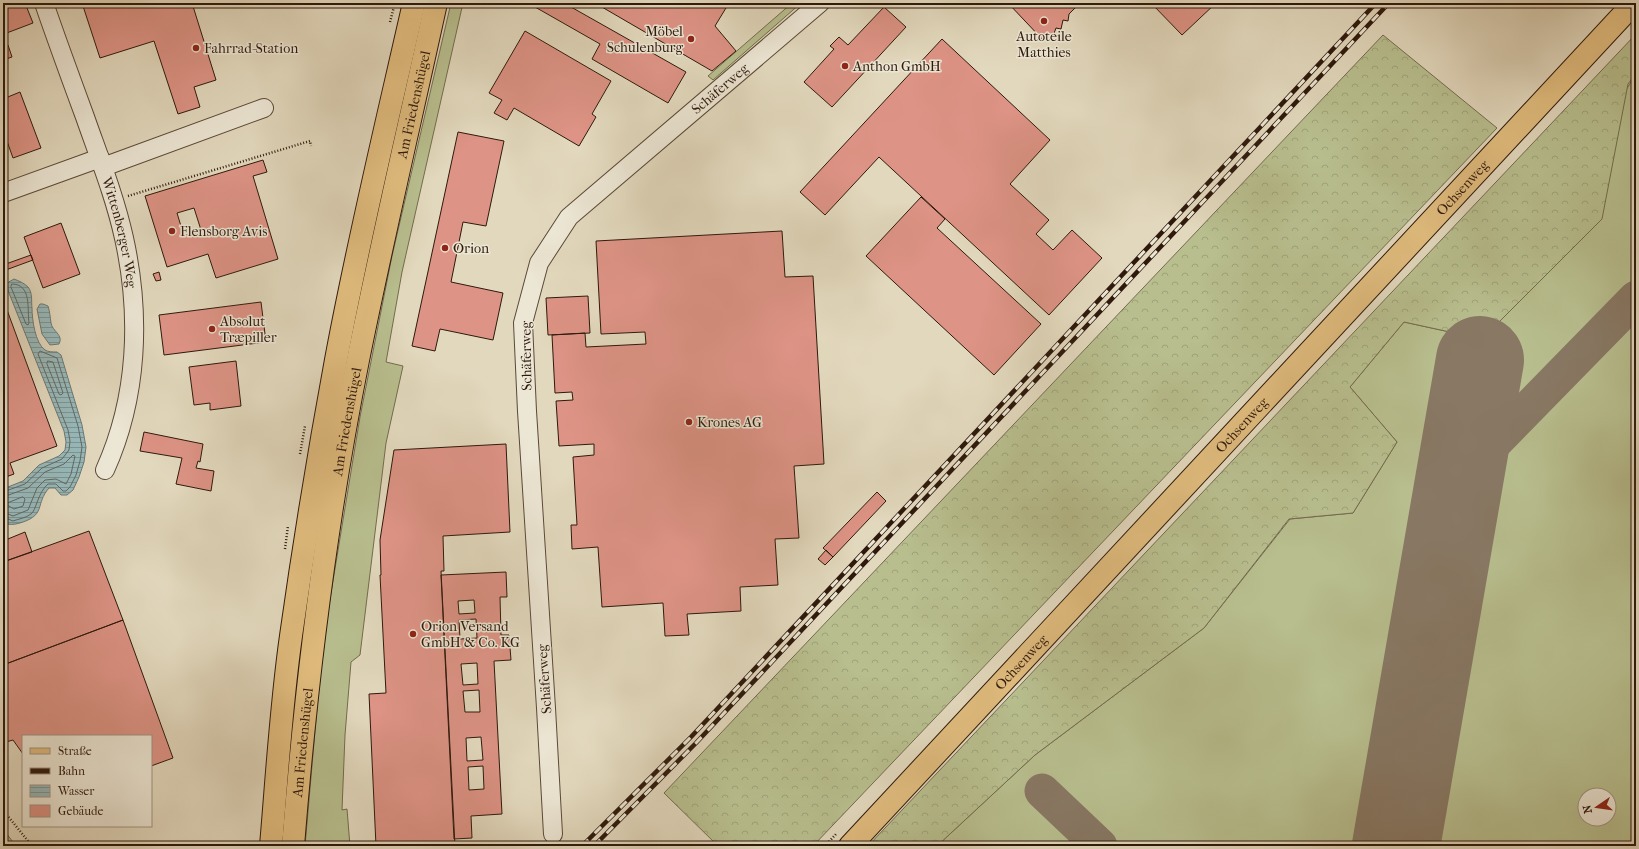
<svg xmlns="http://www.w3.org/2000/svg" width="1639" height="849" font-family="'IM FELL French Canon',serif">
  <style>
    .grass { fill: #b8be8e; stroke: #736c4d; fill-rule: evenodd }
    .forest { fill: url(#forest-crowns); stroke: #736c4d }
    .water { fill: url(#water-rules); stroke: #6d7874 }
    .lines { fill: none; stroke-linecap: round; stroke-linejoin: round }
    .shore { stroke: #626862; stroke-width: 1 }
    .taxiway { stroke: #887864; stroke-width: 35 }
    .runway { stroke: #887864; stroke-width: 88 }
    .building { fill: #dd9385; stroke: #2e190c; fill-rule: evenodd }
    .minor-casing { stroke: #5b4938; stroke-width: 20 }
    .major-casing { stroke: #2e190c; stroke-width: 24 }
    .highway-casing { stroke: #2e190c; stroke-width: 24 }
    .path { stroke: #2e190c; stroke-width: 2.5; stroke-dasharray: 1 2; stroke-linecap: butt }
    .minor { stroke: #ece6d4; stroke-width: 18 }
    .major { stroke: #e1bc7e; stroke-width: 22 }
    .highway { stroke: #e1bc7e; stroke-width: 22 }
    .rail-casing { stroke: #2e190c; stroke-width: 4.5 }
    .rail { stroke: #ece6d4; stroke-width: 3; stroke-dasharray: 9; stroke-linecap: butt }
    .poi-dot { fill: #8f2418; stroke: #ece6d4; stroke-width: 1.5 }
    .labels { text-anchor: middle; stroke-width: 3; stroke-linejoin: round; paint-order: stroke }
    .poi-label { font-size: 14px; fill: #2e190c; stroke: #ece6d4; text-anchor: start }
    .street-label { font-size: 14px; fill: #2e190c; stroke: #ece6d4 }
  </style>
  <defs>
    <pattern id="forest-crowns" width="20" height="18" patternUnits="userSpaceOnUse"><rect width="20" height="18" fill="#b8be8e"/><path d="M2 6a3 3 0 1 1 6 0M12 15a3 3 0 1 1 6 0" fill="none" stroke="#9ea379"/></pattern>
    <pattern id="water-rules" width="6" height="5" patternUnits="userSpaceOnUse"><rect width="6" height="5" fill="#97b8b9"/><path d="M0 2.5h6" fill="none" stroke="#7c9595"/></pattern>
  </defs>
  <rect width="100%" height="100%" fill="#e2d8bd"/>
  <filter id="stains"><feTurbulence type="fractalNoise" baseFrequency=".005" numOctaves="4"/><feColorMatrix values="0 0 0 0 .2 0 0 0 0 .09 0 0 0 0 .02 0 0 0 .5 -.17"/></filter>
  <radialGradient id="worn" r=".72"><stop offset=".6" stop-color="#630" stop-opacity="0"/><stop offset="1" stop-color="#630" stop-opacity=".3"/></radialGradient>
  <path class="grass" d="M451 3H463L402 272 386 362 403 366 386 443 360 655 351 662 345 735 342 810 347 809 350 846H305L319 685 329 605 360 417 392 256Z
    M792 3H801L713 80 708 76Z
    M1636 73V846H937L1035 755 1204 628 1290 519 1353 513 1397 442 1350 387 1404 322 1482 339ZM1585 795H1609V819H1585Z
    M3 829 16 846H3Z"/>
  <path class="forest" d="M1636 34V73L1628 84 1602 219 1482 339 1404 322 1350 387 1397 442 1353 513 1289 519 1204 628 1035 755 937 846H868Z
    M1383 35 1497 128 813 846H718L664 793Z"/>
  <path class="water" d="M14 279C19 281 24 283 28 287 33 293 31 301 32 308 32 319 35 343 45 350 48 352 53 352 57 352L61 355 82 425 86 447 84 462 79 477 73 490 67 495H61L55 488H49C35 504 46 514 23 522 17 524 13 525 7 524L3 519V489L23 481 39 465 59 456 65 450 66 442 64 431 7 288V283Z
    M40 304H43L48 306C50 312 50 317 51 323 52 331 64 335 59 344L50 345 42 334 37 309Z"/>
  <g class="lines">
    <path class="shore" d="M12 284C32 284 27 309 29 323L28 325 26 324 11 287Z
      M48 361 53 362 63 393 61 395 59 394 47 364Z
      M3 492 25 484 42 468 62 459 69 450 70 441 68 430 38 354 40 351 57 358 78 426 82 447 80 461 76 475 70 487 66 491H63L56 484H48C38 492 36 511 31 514 26 518 18 519 13 521L3 517
      M3 497 28 488 45 472 64 464 73 455 75 456 71 474 66 484 56 479 45 480 37 488 28 510 13 516 3 512
      M23 497 25 499 23 506 14 509 7 505 8 503Z"/>
    <path class="taxiway" d="M1459 479 1636 298
      M1042 791 1100 846"/>
    <path class="runway" d="M1396 846 1480 360"/>
  </g>
  <path class="building" d="M3 3H25L33 23 4 34 3 30Z
    M82 3H192L216 80 194 87 200 107 178 114 154 41 100 58Z
    M528 3H564L686 72 668 103 592 59 600 44Z
    M595 3H729L715 26 736 51 712 71Z
    M1008 3H1080L1069 14 1068 21 1063 20 1061 29 1056 28 1053 36 1046 35 1042 39Z
    M1151 3H1216L1182 35Z
    M884 7 906 27 832 107 804 82 834 49 830 46 839 37 848 45Z
    M525 31 611 81 592 114 596 117 579 146 514 108 507 120 494 113 502 100 489 93Z
    M942 39 1050 140 1010 184 1049 220 1036 234 1053 250 1072 230 1102 258 1049 315 879 157 825 215 800 192Z
    M8 45 12 57 3 60V46Z
    M20 92 41 148 13 158 3 130V99Z
    M458 132 504 141 486 226 463 222 451 282 503 293 493 340 440 329 435 351 412 346Z
    M263 160 267 172 253 176 278 259 216 278 208 254 167 267 145 196ZM194 208 201 230 184 236 177 213Z
    M921 197 945 219 937 228 1041 324 994 375 866 256Z
    M61 223 80 274 43 288 24 237Z
    M782 231 785 277 813 276 824 464 794 466 799 538 775 539 778 585 740 587 741 611 687 614 689 635 665 636 663 603 602 607 598 547 572 549 571 525H577L573 457 594 455V444L559 446 556 401 573 400 572 392 555 393 552 335 585 333 586 347 646 344 645 332 601 334 596 241Z
    M31 255 33 260 3 271V265Z
    M159 272 161 280 156 281 153 274Z
    M588 296 590 333 548 335 546 298Z
    M3 299 57 446 10 463 14 474 3 478Z
    M261 302 266 342 164 355 159 315Z
    M236 361 241 406 210 410V403L194 405 189 367Z
    M144 432 203 444 200 462 198 461 196 468 214 471 211 491 176 484 182 458 140 451Z
    M506 444 510 532 443 536 444 571H441L455 846H376L369 694 386 693 380 575H381L380 540 394 450Z
    M877 492 886 501 833 557 823 548Z
    M89 531 123 620 3 665V562Z
    M25 532 32 552 3 562V541Z
    M826 550 833 557 825 565 818 559Z
    M506 572 507 597H500L501 635H509L511 660 494 661 502 814 471 816 472 838 454 839 441 575ZM474 600 475 613 459 614 458 601ZM476 619 477 638 460 639 459 620ZM477 663 478 684 463 685 461 664ZM479 690 480 712H465L463 691ZM481 737 483 760 467 761 466 738ZM483 766 484 789 469 790 468 767Z
    M123 620 173 758 151 766V736H23V754L13 740 6 742 3 739V665Z"/>
  <g class="lines">
    <g class="minor-casing">
      <g id="minor">
        <path id="s1" d="M44 3C57 41 71 79 85 117 99 157 115 197 124 238 141 315 138 397 105 470"/>
        <path d="M103 167 264 108"/>
        <path d="M3 193 100 158"/>
        <path id="s2" d="M553 834 546 708 527 411 523 323 539 263 569 217 820 3"/>
      </g>
    </g>
    <g class="major-casing">
      <g id="major">
        <path id="s3" d="M850 846 1634 3"/>
      </g>
    </g>
    <g class="highway-casing">
      <g id="highway">
        <path d="M271 846C277 776 281 706 291 636 304 544 319 452 336 360 358 241 387 122 414 3"/>
        <path id="s4" d="M293 846C306 683 326 520 358 360 382 241 410 122 436 3"/>
      </g>
    </g>
    <path class="path" d="M390 22 395 3
      M128 196 310 141 311 146
      M300 454 305 426
      M285 549 288 526
      M3 810 32 846
      M825 846 837 833"/>
    <use href="#minor" class="minor"/>
    <use href="#major" class="major"/>
    <use href="#highway" class="highway"/>
    <g class="rail-casing">
      <path id="rail" d="M582 846 691 737 1376 3
        M594 846 696 743 1389 3"/>
    </g>
    <use href="#rail" class="rail"/>
  </g>
  <g class="poi-dot">
    <circle cx="1044" cy="21" r="4"/>
    <circle cx="691" cy="39" r="4"/>
    <circle cx="196" cy="48" r="4"/>
    <circle cx="845" cy="66" r="4"/>
    <circle cx="172" cy="231" r="4"/>
    <circle cx="445" cy="248" r="4"/>
    <circle cx="212" cy="329" r="4"/>
    <circle cx="689" cy="422" r="4"/>
    <circle cx="413" cy="634" r="4"/>
  </g>
  <g class="labels">
    <g class="poi-label">
      <text x="683" y="36" text-anchor="end">Möbel<tspan x="683" dy="16">Schulenburg</tspan></text>
      <text x="1044" y="41" text-anchor="middle">Autoteile<tspan x="1044" dy="16">Matthies</tspan></text>
      <text x="204" y="53">Fahrrad-Station</text>
      <text x="853" y="71">Anthon GmbH</text>
      <text x="180" y="236">Flensborg Avis</text>
      <text x="453" y="253">Orion</text>
      <text x="220" y="326">Absolut<tspan x="220" dy="16">Træpiller</tspan></text>
      <text x="697" y="427">Krones AG</text>
      <text x="421" y="631">Orion Versand<tspan x="421" dy="16">GmbH &amp; Co. KG</tspan></text>
    </g>
    <g class="street-label">
      <text dy="5" stroke="none"><textPath href="#s2" startOffset="827">Schäferweg</textPath></text>
      <text dy="5" stroke="none"><textPath href="#s4" startOffset="752">Am Friedenshügel</textPath></text>
      <text dy="5" stroke="none"><textPath href="#s3" startOffset="899">Ochsenweg</textPath></text>
      <text dy="5" stroke="none"><textPath href="#s1" startOffset="242">Wittenberger Weg</textPath></text>
      <text transform="translate(526 356) rotate(-91)" y="5">Schäferweg</text>
      <text dy="5" stroke="none"><textPath href="#s4" startOffset="428">Am Friedenshügel</textPath></text>
      <text dy="5" stroke="none"><textPath href="#s3" startOffset="575">Ochsenweg</textPath></text>
      <text dy="5" stroke="none"><textPath href="#s3" startOffset="251">Ochsenweg</textPath></text>
      <text transform="translate(544 679) rotate(-94)" y="5">Schäferweg</text>
      <text dy="5" stroke="none"><textPath href="#s4" startOffset="104">Am Friedenshügel</textPath></text>
    </g>
  </g>
  <rect width="1639" height="849" fill="none" stroke="#e2d8bd" stroke-width="16"/>
  <rect x="4" y="4" width="1631" height="841" fill="none" stroke="#2e190c" stroke-width="2"/>
  <rect x="8" y="8" width="1623" height="833" fill="none" stroke="#2e190c"/>
  <rect x="22" y="735" width="130" height="92" fill="#ece6d4" stroke="#a09484"/>
  <rect x="30" y="748" width="20" height="6" fill="#e1bc7e" stroke="#a09484"/>
  <text x="58" y="755" font-size="12" fill="#2e190c">Straße</text>
  <rect x="30" y="768" width="20" height="6" fill="#2e190c" stroke="#a09484"/>
  <text x="58" y="775" font-size="12" fill="#2e190c">Bahn</text>
  <rect x="30" y="785" width="20" height="12" fill="url(#water-rules)" stroke="#a09484"/>
  <text x="58" y="795" font-size="12" fill="#2e190c">Wasser</text>
  <rect x="30" y="805" width="20" height="12" fill="#dd9385" stroke="#a09484"/>
  <text x="58" y="815" font-size="12" fill="#2e190c">Gebäude</text>
  <g transform="translate(1597 807) rotate(257)"><circle r="19" fill="#ece6d4" stroke="#a09484"/>
  <path d="M0-3L7 15L0 10L-7 15Z" fill="#8f2418"/>
  <text y="-6" font-size="11" font-weight="bold" text-anchor="middle" fill="#2e190c">N</text>
  </g>
  <rect width="100%" height="100%" filter="url(#stains)"/>
  <rect width="100%" height="100%" fill="url(#worn)"/>
</svg>
